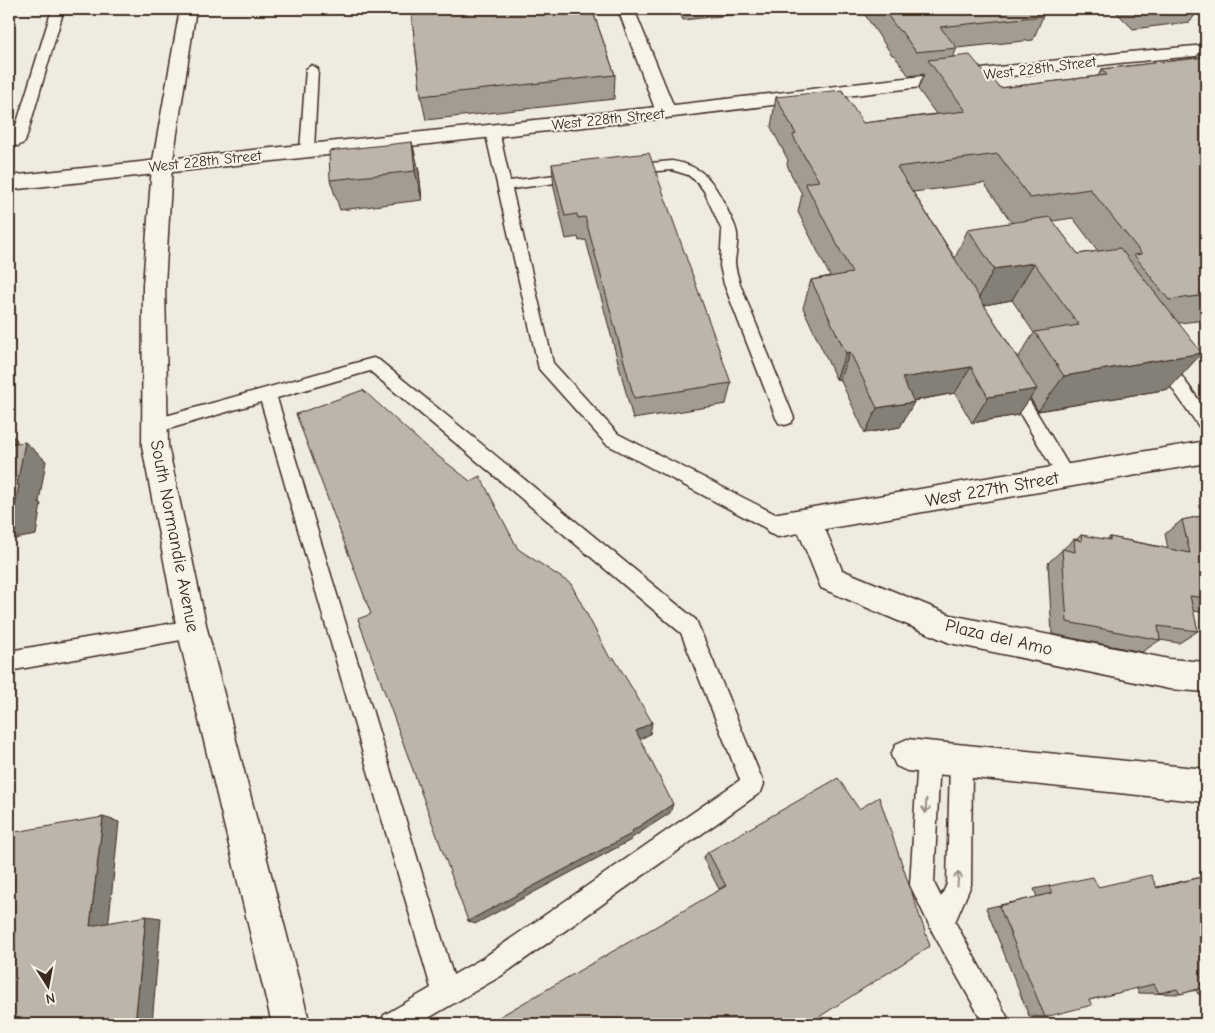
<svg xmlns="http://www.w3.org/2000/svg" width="1215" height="1033" font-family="'Comic Neue',sans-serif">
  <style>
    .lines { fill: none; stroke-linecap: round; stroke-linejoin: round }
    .lane-casing { stroke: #3b2a1e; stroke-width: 3 }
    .street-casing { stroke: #3b2a1e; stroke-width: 3 }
    .secondary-casing { stroke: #3b2a1e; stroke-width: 3 }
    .primary-casing { stroke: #3b2a1e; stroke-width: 3 }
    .lane { fill: #f7f3e8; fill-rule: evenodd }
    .street { fill: #f7f3e8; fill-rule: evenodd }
    .secondary { fill: #f7f3e8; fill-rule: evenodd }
    .primary { fill: #f7f3e8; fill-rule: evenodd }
    .wall { fill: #a39c92; stroke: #3b2a1e; fill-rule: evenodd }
    .shaded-wall { fill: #847f77; stroke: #3b2a1e }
    .building { fill: #bdb5aa; stroke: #3b2a1e }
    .oneway { stroke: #998e83 }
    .labels { text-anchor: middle; stroke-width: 4; stroke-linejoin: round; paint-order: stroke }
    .far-street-label { font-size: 15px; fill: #3b2a1e; stroke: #f7f3e8 }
    .street-label { font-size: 18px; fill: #3b2a1e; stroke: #f7f3e8 }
  </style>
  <rect width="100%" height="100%" fill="#efebe0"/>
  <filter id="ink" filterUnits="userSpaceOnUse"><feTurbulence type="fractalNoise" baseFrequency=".02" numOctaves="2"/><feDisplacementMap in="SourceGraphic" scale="10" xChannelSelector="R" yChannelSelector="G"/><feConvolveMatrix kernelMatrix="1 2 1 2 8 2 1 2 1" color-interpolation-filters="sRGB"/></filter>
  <g filter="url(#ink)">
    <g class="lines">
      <g class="lane-casing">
        <path id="lane" d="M52 9H64L25 142 18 146 13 145 11 142Z
          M312 65 318 69 314 150 307 154 300 150 306 69Z
          M492 127 499 131 510 181 577 172 582 173 584 176 582 179 577 180 512 189 553 363 618 434 785 519 787 525 785 531 778 533 771 531 606 444 539 369 485 131Z
          M672 161C704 166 713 181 727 209 730 217 736 225 737 234 738 243 736 252 735 261 735 269 738 276 740 284L794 418 791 423 785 425 779 423 776 418 724 284 720 266 722 231 704 191 697 182 688 175 672 170 629 173 624 172 622 169 624 166 629 165Z
          M1161 354 1167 356 1206 410V430L1200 428 1155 364 1153 360 1155 356Z
          M373 358 379 360 696 620 764 784 761 792 501 976 418 1024H380L384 1015 431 988 261 402 155 433 149 431 146 426 149 421 155 419ZM370 371 681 633 740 780 483 958 453 975 277 398Z
          M1011 378 1017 380 1072 471 1075 476 1072 481 1066 484 1060 481 1003 385 1005 380Z
          M192 620 199 622 202 629 199 636 192 638 9 671V651Z
          M929 746 937 749 940 757 934 883 941 897 947 884 950 761 953 753 961 750 969 753 972 761 971 885 955 922 1011 1024H984L933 933 910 885 918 757 921 749Z"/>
      </g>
      <g class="street-casing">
        <path id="street" d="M618 9H634L676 112 673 116 666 118 659 116 656 112Z
          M1206 441V463L825 529 842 570 951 615 1169 659 1206 662V692L1169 689 950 643 821 588 799 533 778 537 768 533 764 525 768 517 778 513Z
          M907 739 1206 769V802L907 771 896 766 891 755 896 744Z"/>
      </g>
      <g class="secondary-casing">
        <path id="secondary" d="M1206 45V55L1119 63 666 118 9 190V176L666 106 1119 53Z"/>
      </g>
      <g class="primary-casing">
        <path id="primary" d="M180 9H196L172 166 165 285 168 446 207 629 310 1024H272L177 629 142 446 143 285 152 166Z"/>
      </g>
      <use href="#lane" class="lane"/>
      <use href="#street" class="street"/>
      <use href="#secondary" class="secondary"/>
      <use href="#primary" class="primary"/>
    </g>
    <path class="wall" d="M403 9H592L615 75 614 99 426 120 421 96 411 10 404 11Z
      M678 9H778V10L683 20Z
      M861 9H1037L1043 16 1033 40 957 48 953 57 988 77 1000 88 1098 76 1102 69 1196 58 1203 47H1206V320L1179 323 1169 389 1038 411 1030 398 1018 415 972 423 955 393 913 401 914 402 900 427 865 433 840 379H836L803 308 811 280 830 276 798 212 802 194 790 172 787 164 788 160 771 127 776 97 863 123 936 114 918 89 924 74 909 76 894 55H892ZM984 183 1012 223 968 229 955 258 913 192ZM1073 218 1098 251 1078 254 1053 221ZM1012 300 1034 333 1018 358 984 305Z
      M1113 9H1199L1190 22 1133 29Z
      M412 142 419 172 422 200 340 210 330 180Z
      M552 164 731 383 726 404 633 419 586 240 579 241 578 237 566 239 554 188Z
      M1206 515V613L1193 611 1198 631 1179 643 1160 640 1142 652 1052 634 1048 563 1074 539 1076 540 1081 535 1106 540 1110 537 1168 548 1165 534 1182 520Z
      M859 809 719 889 703 858 708 852Z
      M1206 876V994H1198L1196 990 1180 994 1139 993 1136 988 1089 1000 1045 1017 1029 1016 986 908 1037 897 1034 889 1049 886 1157 887Z"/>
    <path class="shaded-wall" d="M412 142 419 172 422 200 415 171Z
      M1034 263 1012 300 974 307 994 269Z
      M850 352 840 379H836L846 353Z
      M1202 353 1169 389 1038 411 1064 376Z
      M971 367 955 393 889 405 902 378Z
      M1037 389 1018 415 972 423 988 397Z
      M914 402 900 427 865 433 877 408Z
      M9 433 17 440 12 467 9 465Z
      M25 442 46 461 39 502 41 504 36 535 9 540V517Z
      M652 722 650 734 635 742 636 731Z
      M673 804 670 813 632 838 631 840 475 924 468 921 632 831Z
      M103 817 119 822 108 929 90 926Z
      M146 916 161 918 152 1024H135Z"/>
    <path class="building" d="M411 9H592L615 75 421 96Z
      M883 9H1037L1043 16 940 27 957 48 916 52 901 31H899Z
      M970 55 988 77H991L1000 88 1107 75 1102 69 1206 57V295L1169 300 1134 255 1142 254 1090 189 1030 198 998 154 897 167 1037 389 988 397 971 367 902 378 914 402 877 408 850 352 846 353 811 280 852 273 805 183 819 181 796 142 793 135 796 134 776 97 842 90 863 123 966 111 928 60Z
      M412 142 415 171 330 180 329 151Z
      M649 153 731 383 634 398 585 217 578 218 577 214 565 216 552 164Z
      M1050 217 1078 254 1120 248 1202 353 1064 376 1035 332 1079 325 1034 263 994 269 968 229Z
      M363 390 425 446 470 481 480 476 518 549 571 584 611 660 614 658 652 722 636 731 673 804 632 831 633 833 468 921 358 619 371 614 296 414Z
      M25 442 17 485H19L13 517H9V444Z
      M1206 515V598L1190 596 1198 631 1158 626 1160 640 1067 622 1062 549 1075 552 1074 539 1082 541 1081 535 1110 540V537L1190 553 1182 520Z
      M838 778 859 809 879 797 930 946 808 1024H501L499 1017 726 886 708 852Z
      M103 817 90 926 146 916 135 1024H9V866L15 832Z
      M1151 875 1157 888 1206 876V987L1180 994 1177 989 1159 993 1154 984 1089 1000 1092 1005 1045 1017 999 906 1052 893 1049 886 1093 877 1098 887Z"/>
    <defs><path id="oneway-shaft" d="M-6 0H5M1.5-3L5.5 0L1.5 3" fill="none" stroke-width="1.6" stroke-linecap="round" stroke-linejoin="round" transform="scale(1.25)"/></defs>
    <g class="oneway">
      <use href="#oneway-shaft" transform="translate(926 806) rotate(93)"/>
      <use href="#oneway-shaft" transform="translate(958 879) rotate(-86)"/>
    </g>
  </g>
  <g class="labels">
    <g class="far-street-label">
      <text transform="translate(1040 68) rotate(-7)" y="5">West 228th Street</text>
      <text transform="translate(608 119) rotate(-6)" y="5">West 228th Street</text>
      <text transform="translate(205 161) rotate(-6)" y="5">West 228th Street</text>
    </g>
    <g class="street-label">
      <text transform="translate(992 489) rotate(-10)" y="6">West 227th Street</text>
      <text transform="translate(175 536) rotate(79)" y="6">South Normandie Avenue</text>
      <text transform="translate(999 637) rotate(13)" y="6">Plaza del Amo</text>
    </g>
  </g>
  <rect width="1215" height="1033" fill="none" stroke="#f7f3e8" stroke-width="30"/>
  <rect x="15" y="15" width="1185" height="1003" fill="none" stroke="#3b2a1e" stroke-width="2" filter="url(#ink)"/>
  <g transform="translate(48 986) rotate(169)" stroke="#f7f3e8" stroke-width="4" paint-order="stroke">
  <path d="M0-4L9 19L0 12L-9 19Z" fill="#3b2a1e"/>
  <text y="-8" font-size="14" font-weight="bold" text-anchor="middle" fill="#3b2a1e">N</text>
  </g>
</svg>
